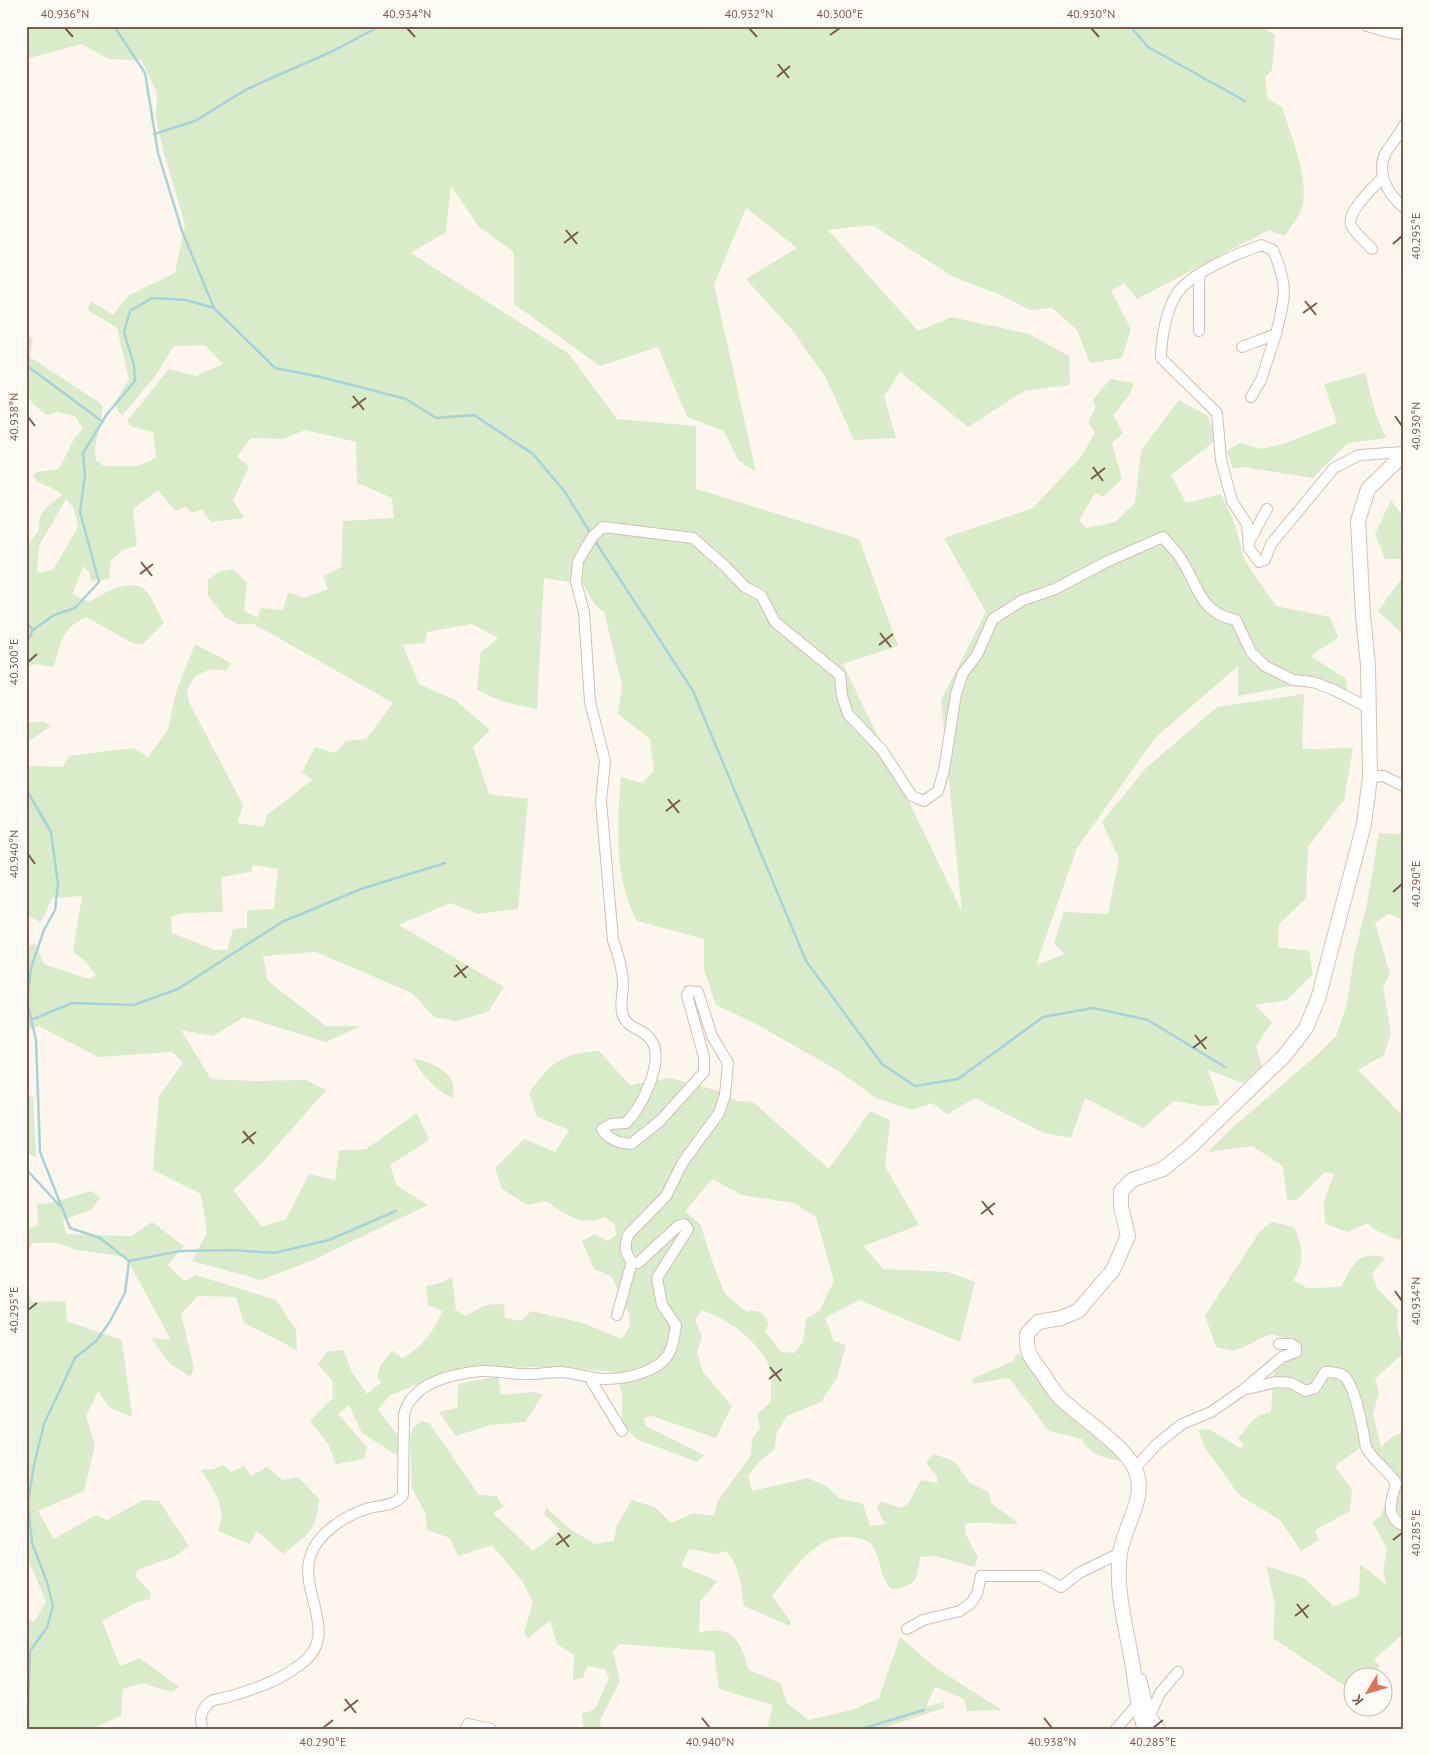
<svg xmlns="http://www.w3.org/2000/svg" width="1430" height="1755" font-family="'PT Sans',sans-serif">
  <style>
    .green { fill: #d8ecc9; fill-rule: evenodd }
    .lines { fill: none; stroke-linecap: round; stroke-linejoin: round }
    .stream { stroke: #a5d3da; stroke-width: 2.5 }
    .minor-casing { stroke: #d1beb0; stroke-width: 12 }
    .secondary-casing { stroke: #d6c0b0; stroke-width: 16 }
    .minor { stroke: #fff; stroke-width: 10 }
    .secondary { stroke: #fff; stroke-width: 14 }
    .ticks { fill: none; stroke: #7a5c4d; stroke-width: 2 }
    .neatline { fill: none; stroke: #7a5c4d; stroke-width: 2 }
    .ticks-label { font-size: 12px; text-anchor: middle; fill: #7a5c4d }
  </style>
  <rect width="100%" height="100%" fill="#fdf6ec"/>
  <path class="green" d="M26 26H1260L1275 35 1272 70 1265 77 1268 99 1282 107C1290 134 1313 186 1300 213 1296 221 1290 228 1285 236L1269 230 1137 299 1124 283 1111 291 1131 329 1122 358 1090 363 1077 330 1052 308 1030 310 1001 295 952 276 872 225 828 230 918 331 952 317 1029 334 1069 356 1070 385 1024 391 968 427 900 372 884 396 896 438 854 440 826 378 792 330 746 279 797 248 746 208 714 285 756 472 738 460 724 431 687 417 658 347 600 366 514 304V252L479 227 451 186 446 232 411 253 569 354 617 419 696 426V489L859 539 898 646 843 664 962 912 941 700 986 612 944 538 1033 508 1080 458 1095 433 1088 422 1096 407 1093 400 1110 379 1134 383 1130 394 1113 415 1123 433 1112 443 1122 479 1103 497 1095 493 1079 520 1086 528 1115 522 1135 503 1141 450 1179 400 1208 416 1216 440 1171 475 1186 503 1221 494 1234 522 1245 561 1276 606 1330 617 1338 637 1311 656 1346 679 1348 691 1305 683 1238 696V666L1155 738 1077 848 1036 965 1064 954 1054 943 1064 912 1108 914 1119 858 1102 822 1146 768 1217 707 1304 694 1302 749 1353 748 1344 800 1308 847 1306 898 1279 924 1278 947 1309 951 1313 974 1287 1000 1255 1005 1272 1022 1256 1046 1262 1066 1243 1083 1208 1070 1220 1105 1204 1106 1174 1101 1143 1128 1085 1098 1071 1138 1044 1133 975 1098 947 1114 932 1103 912 1110 876 1098 837 1070 756 1024 716 1005 704 969V939L637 921C614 879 617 824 621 777L642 783 654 771 650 739 618 714 622 685 604 612 595 605 583 584 544 578 537 709 504 702 477 690 481 652 498 638 472 624 427 632 425 643 403 645 419 684 455 700 490 730 473 747 489 794 528 799 518 909 478 914 450 903 399 925 504 987 488 1012 455 1021 434 1017 412 993 316 952 263 956 268 981 326 1026H361L326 1042 244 1017 213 1036 181 1030 211 1079 252 1081 306 1080 326 1090 261 1164 233 1190 262 1227 286 1219 309 1174 335 1180 339 1151 366 1149 417 1113 429 1140 390 1165 397 1186 428 1205 311 1261 261 1280 192 1261 207 1233 201 1194 153 1170 159 1097 183 1062 172 1052 98 1057 39 1026 26 1031V946L35 944 44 964 89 979 96 975 84 960 73 952 82 896 52 898 41 922 26 915V766L63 767 69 756 133 748 148 757 168 730 176 692 195 644 231 663 226 671 211 669 195 676 187 691 189 702 243 805 237 823 264 827 267 815 312 780 302 772 315 747 335 753 346 741 366 739 393 703 254 624H237L225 617 208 595V580L220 571 233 569 247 583 244 610 257 618 261 608 283 610 288 592 304 598 328 589 323 576 341 567 343 521 394 518 392 498 357 483 356 442 305 430 283 439 251 438 237 457 249 466 233 501 244 518 211 522 202 509 192 513 186 507 175 511 158 490 133 509 137 546 125 549 111 560 109 579 91 581 89 572 83 566 73 594 89 602C102 594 129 578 144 589 152 596 158 613 164 623L143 644H134L86 617C61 629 61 642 54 667L37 664 26 667V547L39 530C37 512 49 504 63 495L50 487 37 482 33 475 38 472 58 469C68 455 70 440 83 429L75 416 58 412 46 415 32 403 26 392V335L33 338 30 357 100 403 103 407 95 448 96 460 104 466H138L156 458 153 432 132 427 127 421 169 369 196 376 223 364 205 345 174 346 155 376 122 416 114 404 129 379 117 328 88 310 91 301 113 315 129 295 175 273 185 224 163 150 156 119 157 92 141 60 109 59 81 44 26 59ZM66 499 74 509 78 527 53 570 37 573 39 546ZM253 865 278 869 274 909 247 910V928L233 929 227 950H215L172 933 171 917 182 913 223 912 221 877 251 872Z
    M1365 373 1376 415 1386 438 1348 443 1313 478 1243 467 1233 469 1227 451 1240 443 1260 449 1283 444 1337 423 1324 384Z
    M1391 500 1404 517V559H1385L1375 534Z
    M1404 575V635L1378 611Z
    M43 721 51 726 26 743V723Z
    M1379 833 1404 834V920L1388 914 1375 923 1390 974 1383 987 1391 1033 1384 1055 1358 1070 1404 1117V1235L1398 1240 1373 1229 1368 1223 1348 1232 1325 1224 1324 1202 1334 1174 1325 1172 1296 1201 1287 1199 1283 1166 1252 1146 1208 1152 1232 1128 1317 1055 1336 1036 1347 1004 1354 956 1367 904Z
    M599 1051 630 1085 670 1078 719 1091 737 1101 753 1102 829 1169 870 1111 890 1120 885 1166 919 1225 864 1246 883 1269 948 1272 975 1282 960 1342 859 1300 825 1318 834 1341 846 1345 837 1378 821 1402 787 1416 777 1432 774 1450 759 1462 748 1476 752 1491 808 1478 826 1486 839 1498 863 1504 870 1526 885 1524 877 1508 880 1501 900 1508 908 1504 921 1480 937 1483V1476L926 1463 934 1454 954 1461 970 1483 989 1492 991 1503 1019 1524C1000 1525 983 1521 965 1524V1533L978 1557 974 1567 936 1556 920 1557C916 1581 918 1586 891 1589 878 1575 882 1558 871 1544 867 1540 862 1539 857 1538 819 1528 794 1570 772 1596L791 1622 790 1626 744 1606C741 1587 740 1563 725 1551L716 1554 689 1549 681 1566 717 1581 700 1602 699 1633C733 1624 740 1641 749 1670L780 1683 787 1703 808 1720 855 1709 879 1698 900 1637 936 1668 1002 1710 967 1711 964 1699 935 1687 926 1707 943 1702 944 1708 880 1729H767L773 1705 719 1689 714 1651 619 1644 613 1652 620 1681 600 1720 601 1729H584L582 1714 595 1709 609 1678 605 1669 587 1666 583 1678 573 1680 574 1655 557 1644 550 1621 528 1638 524 1632 533 1602 522 1581 492 1545 458 1556 450 1538 427 1530 425 1512 412 1489 410 1438 413 1427 422 1421 430 1424 479 1495 497 1496 503 1507 493 1513 533 1551 560 1530 544 1514 546 1508 570 1529 595 1544 614 1541 617 1525 632 1500 655 1507 671 1523 693 1513 714 1516 718 1501 751 1455 752 1440 760 1427 757 1414 771 1402C771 1390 772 1370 766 1360 752 1336 727 1319 702 1310L695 1320 702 1338 697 1352 703 1372 732 1406 716 1438 652 1416 644 1418 646 1426 704 1455 697 1462 636 1439 622 1424V1393L616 1372 554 1367 460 1368 390 1395 378 1410 399 1437 398 1456 362 1433 349 1405 338 1414 367 1447 364 1459 336 1464 328 1444 310 1421 333 1398 332 1380 318 1365 326 1352 343 1350 352 1372 367 1394 381 1382 377 1377 380 1366 392 1350 402 1358C419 1351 436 1329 442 1311L428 1305 426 1286 441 1283 452 1277 456 1310 466 1316 485 1305 504 1304 505 1318 521 1321 531 1311 583 1323 622 1339 630 1326 629 1314 612 1277 594 1269 582 1241 595 1234 607 1241 616 1235 615 1225 605 1217C580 1227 566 1215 546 1201L527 1205 502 1189 495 1168 524 1139 555 1152 569 1130 537 1117 529 1093C551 1063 561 1053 599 1051ZM712 1179 742 1195 794 1203 816 1217 834 1281 820 1310 806 1319 803 1342 794 1353 781 1352 765 1331 769 1324C764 1313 759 1309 747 1312 740 1306 732 1301 726 1294 721 1289 703 1234 701 1225L685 1211Z
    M414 1059C426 1060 447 1069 452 1081 454 1086 453 1093 453 1098 442 1095 417 1071 414 1059Z
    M26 1096 33 1097 36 1157 26 1153Z
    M92 1191 100 1198 91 1210 63 1220 66 1234 132 1236 152 1222 184 1246 168 1265 184 1281 196 1275 276 1300 296 1330 297 1350 244 1323 236 1297 198 1296 181 1314 194 1368 190 1377 169 1363 152 1338 171 1340 126 1257 77 1250 58 1243H33L26 1252V1230L38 1225 37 1204C56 1204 74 1195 92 1191Z
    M1272 1222 1294 1227C1302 1246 1306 1262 1293 1280L1307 1288 1341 1287C1352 1266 1359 1249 1385 1258L1372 1274 1377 1288 1398 1310 1397 1327 1404 1352 1375 1379 1379 1393 1373 1414 1381 1447 1392 1437 1404 1432V1633L1374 1659 1380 1666 1372 1677 1352 1678V1691L1273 1638 1275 1605 1266 1566 1304 1578 1334 1607 1359 1595 1360 1564 1387 1585 1383 1572 1387 1548 1372 1522 1381 1516 1396 1474 1373 1455 1360 1448 1335 1466 1352 1490 1350 1511 1315 1530 1319 1540 1301 1551 1280 1520 1239 1495 1205 1448 1198 1430 1209 1429 1240 1448 1244 1446 1238 1438C1252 1425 1250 1416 1271 1412L1274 1368 1299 1347C1264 1323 1267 1341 1235 1350 1230 1351 1222 1348 1216 1347L1205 1316 1260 1231Z
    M26 1286 32 1302 65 1301 68 1322 122 1340 132 1417 109 1407 98 1391 86 1416 95 1445 84 1491 38 1511 54 1539 96 1515 107 1520 143 1500 159 1501 189 1546 176 1556 137 1570 136 1577 151 1593 150 1599 137 1602 102 1621 120 1666 140 1658 179 1687 172 1692 141 1683 123 1689 121 1716 91 1729H26V1619L34 1622 46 1602 29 1561 26 1563Z
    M1017 1354 1025 1356 1117 1453 1122 1462C1107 1458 1089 1456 1082 1439L1049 1431 1011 1380 1006 1378 973 1384 972 1379 1013 1361Z
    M498 1376 501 1395 534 1392 543 1395 525 1422 490 1425 456 1436 439 1412 457 1408 458 1384Z
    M224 1465 231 1472 244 1466 251 1476 267 1467 283 1480 298 1477 319 1499C316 1533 308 1534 283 1554L257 1531 249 1544 218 1531C228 1507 214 1491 201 1470L213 1469Z"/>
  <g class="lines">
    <path class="stream" d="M114 26 145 73 158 153 182 231 214 308 275 368 321 377 406 399 436 418 474 415 533 454 565 492 591 534
      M1130 26 1148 47 1245 101
      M154 134 195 121 247 89 333 51 380 26
      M26 365 103 422
      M595 541 693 691 806 961 882 1064 915 1086 958 1079 1043 1017 1093 1008 1148 1020 1225 1067
      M26 622 33 630
      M26 644 33 630 54 615 75 608 99 582 80 512 85 475 83 453 107 414 135 381 134 365 124 332 130 311 152 298 186 300 214 308
      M26 789 51 832 58 884 55 910 44 930 31 968 27 1001 36 1040 40 1152 70 1228 100 1238 129 1261 125 1293 109 1323 96 1341 75 1358 44 1424 34 1465 28 1503 32 1543 47 1582 53 1606 47 1627 30 1651 28 1717 29 1729
      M31 1020 72 1003 133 1005 178 989 282 922 361 889 445 863
      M26 1169 60 1206
      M129 1261 180 1251 233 1250 274 1253 329 1240 396 1211
      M861 1729 924 1710"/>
    <g class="minor-casing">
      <path id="minor" d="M1367 26 1391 33 1404 34
        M1404 125C1399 135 1392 143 1386 152 1375 173 1388 194 1404 208
        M1372 249C1366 242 1354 233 1351 225 1346 212 1375 186 1383 177
        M1199 275V331
        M1242 347 1276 334C1285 296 1289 288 1273 250L1261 245C1237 254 1189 273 1176 295 1166 311 1161 340 1161 358L1217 413 1221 460 1232 501 1247 524 1249 548 1259 562 1265 560 1271 544 1334 468 1359 455 1404 452
        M1251 397 1261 380 1276 334
        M1249 542 1267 509
        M1370 777 1383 776 1404 786
        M617 1315 632 1262
        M589 1377 622 1431
        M1244 1389 1282 1357 1296 1352V1347L1291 1344H1279
        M1135 1468 1157 1444 1182 1424 1211 1412 1243 1390 1276 1382 1291 1383 1306 1391 1315 1388 1325 1372C1331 1372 1339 1372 1344 1376 1356 1387 1363 1431 1366 1447 1373 1461 1387 1469 1396 1483 1392 1500 1383 1516 1404 1526
        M907 1629 923 1620 960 1611 971 1603 977 1594 981 1576H1041L1061 1587 1079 1573 1120 1553
        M1141 1679 1150 1715 1160 1729
        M1150 1715 1160 1693 1178 1672
        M203 1729C199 1719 201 1709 210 1702 215 1698 223 1699 228 1697 255 1689 279 1681 301 1664 341 1635 299 1593 310 1557 317 1533 346 1515 369 1508 383 1505 394 1506 403 1495L404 1415C411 1383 452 1374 481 1371 495 1370 509 1374 523 1374 536 1375 548 1372 561 1372 576 1373 591 1379 606 1379 626 1379 657 1372 668 1355 674 1346 674 1335 676 1325L662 1305 657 1278 688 1229 684 1224 678 1226 638 1263 632 1262C625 1253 624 1246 628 1235L666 1196 683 1162 719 1113 725 1095 728 1063 712 1036 698 992 689 991 687 995 704 1057V1072L660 1121 631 1144C619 1143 609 1140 602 1129L611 1124 626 1123C641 1108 663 1065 653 1043 645 1027 625 1030 622 1012 620 1003 623 993 623 985 623 970 618 955 613 940L601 801 605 761 590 702 584 612 576 582 578 561 593 536 603 527 693 538 725 566 745 587 761 595 775 622 840 675 842 696 848 714 882 750 912 796 924 801 938 791 944 770 956 694 963 673 977 655 993 619 1023 600 1055 589 1106 562 1163 537C1169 545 1178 553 1183 562 1199 589 1201 613 1236 620L1251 652 1265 666 1293 680 1313 682 1334 690 1369 708
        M465 1729 468 1724 491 1729
        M1116 1729 1137 1705"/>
    </g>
    <g class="secondary-casing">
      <path id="secondary" d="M1145 1729C1137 1707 1136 1685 1132 1662 1126 1626 1115 1590 1120 1553 1124 1526 1148 1496 1135 1469 1124 1445 1080 1417 1061 1399 1054 1392 1048 1382 1043 1374 1031 1357 1026 1355 1027 1334L1038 1322 1061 1318 1078 1311 1113 1270 1128 1236 1121 1207V1191L1132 1180 1163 1169 1189 1148 1285 1055 1306 1028 1318 999 1364 824 1370 777 1368 665 1363 616 1358 521 1368 489 1404 454"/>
    </g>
    <use href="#minor" class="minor"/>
    <use href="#secondary" class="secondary"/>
  </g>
  <path class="ticks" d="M65 28 73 37M407 28 415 37M749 28 757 37M1091 28 1099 37M830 35 840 28M778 64 789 78M777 77 790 66M566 230 577 244M564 243 578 232M1393 244 1402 236M1305 301 1316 315M1303 313 1317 303M353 396 364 410M352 408 366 398M1395 416 1402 426M28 417 35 426M1093 467 1103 481M1091 479 1105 468M141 562 152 576M140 574 153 564M880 633 891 647M879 645 893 634M28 662 37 654M668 799 679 813M666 811 680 800M28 854 35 864M1393 892 1402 884M456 965 466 978M454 977 468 966M1195 1035 1206 1049M1193 1048 1207 1037M243 1131 254 1144M242 1143 256 1132M982 1201 993 1215M981 1214 995 1203M1395 1291 1402 1301M28 1310 37 1303M770 1367 781 1381M769 1379 782 1369M558 1533 569 1547M1393 1540 1402 1533M556 1545 570 1535M1297 1604 1308 1618M1295 1616 1309 1605M345 1699 356 1713M344 1711 358 1700M702 1718 710 1728M1044 1718 1052 1728M323 1728 333 1720M1153 1728 1163 1720"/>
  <rect width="1430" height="1755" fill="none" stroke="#fffaf3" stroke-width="55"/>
  <g transform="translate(1368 1692) rotate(232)"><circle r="24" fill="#fffaf3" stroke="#cabbb1"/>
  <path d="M0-4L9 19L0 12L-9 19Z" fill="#e76f51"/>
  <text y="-8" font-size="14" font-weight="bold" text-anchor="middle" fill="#7a5c4d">K</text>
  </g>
  <rect x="28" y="28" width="1374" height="1700" class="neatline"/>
  <g class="ticks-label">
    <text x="65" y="18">40.936°N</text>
    <text x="407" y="18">40.934°N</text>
    <text x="749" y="18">40.932°N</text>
    <text x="840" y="18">40.300°E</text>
    <text x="1091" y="18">40.930°N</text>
    <text transform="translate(1416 236) rotate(-90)" y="4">40.295°E</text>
    <text transform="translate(14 417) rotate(-90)" y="4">40.938°N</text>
    <text transform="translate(1416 426) rotate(-90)" y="4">40.930°N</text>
    <text transform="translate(14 662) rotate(-90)" y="4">40.300°E</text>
    <text transform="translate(14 854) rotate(-90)" y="4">40.940°N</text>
    <text transform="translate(1416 884) rotate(-90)" y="4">40.290°E</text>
    <text transform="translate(1416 1301) rotate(-90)" y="4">40.934°N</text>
    <text transform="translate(14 1310) rotate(-90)" y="4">40.295°E</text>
    <text transform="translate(1416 1533) rotate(-90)" y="4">40.285°E</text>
    <text x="323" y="1746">40.290°E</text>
    <text x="710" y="1746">40.940°N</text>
    <text x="1052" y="1746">40.938°N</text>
    <text x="1153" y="1746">40.285°E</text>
  </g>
</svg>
